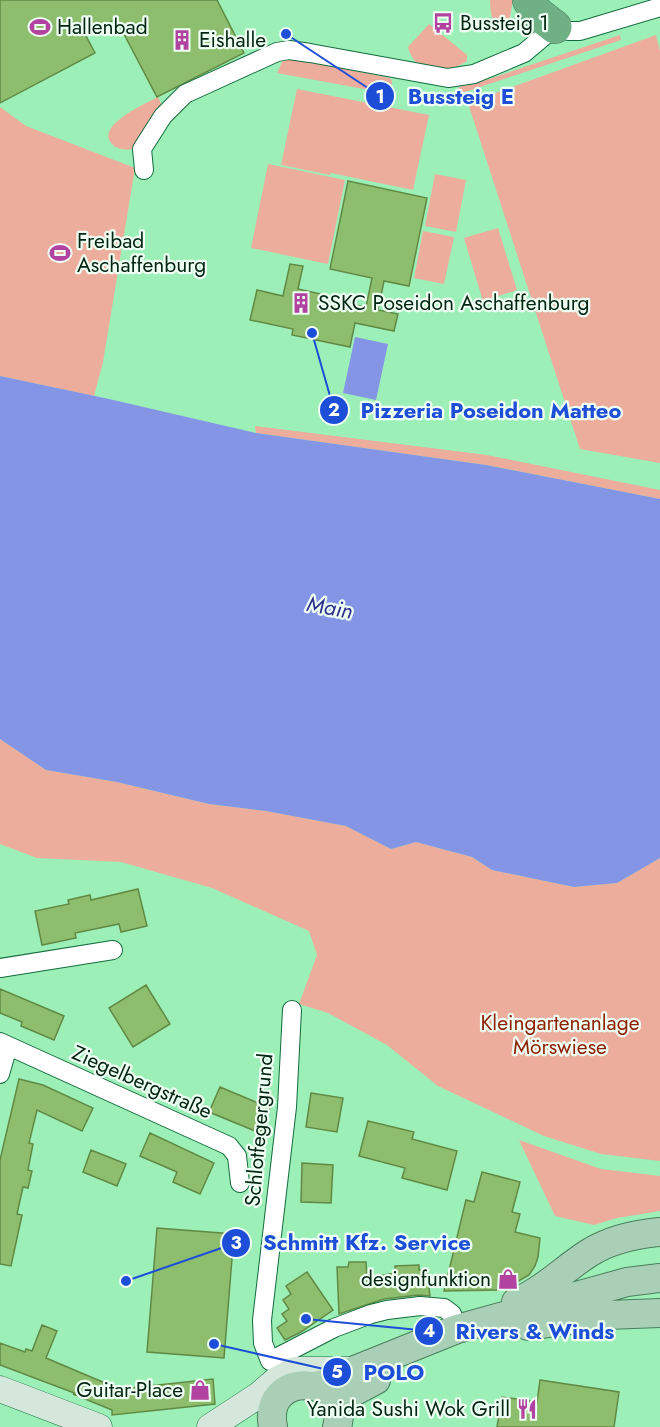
<svg xmlns="http://www.w3.org/2000/svg" width="660" height="1427" font-family="Jost,sans-serif">
  <style>
    .green { fill: #ecad9d }
    .water { fill: #8595e6 }
    .building { fill: #8dbe6e; stroke: #608a44; stroke-width: 1.5 }
    .lines { fill: none; stroke-linecap: round; stroke-linejoin: round }
    .street-casing { stroke: #136c3d; stroke-width: 20 }
    .secondary-casing { stroke: #136c3d; stroke-width: 27 }
    .primary-casing { stroke: #497f5c; stroke-width: 30 }
    .highway-casing { stroke: #497f5c; stroke-width: 34 }
    .street { stroke: #fff; stroke-width: 18 }
    .secondary { stroke: #d4e7da; stroke-width: 26 }
    .primary { stroke: #a9d0b6; stroke-width: 28 }
    .highway { stroke: #6fb085; stroke-width: 33 }
    .labels { text-anchor: middle; stroke-width: 4.5; stroke-linejoin: round; paint-order: stroke }
    .poi-label { font-size: 21px; fill: #022410; stroke: #effff3; text-anchor: start }
    .park-label { font-size: 21px; fill: #8e1e00; stroke: #effff3 }
    .street-label { font-size: 21px; fill: #022410; stroke: #effff3 }
    .water-label { font-size: 22px; font-style: italic; fill: #2b2f8c; stroke: #effff3 }
    .leader { fill: none; stroke: #1d4ed8; stroke-width: 2 }
    .callout-dot { fill: #1d4ed8; stroke: #effff3; stroke-width: 2 }
    .mark-label { font-size: 18px; text-anchor: middle; font-weight: bold; fill: #fff }
    .callout-label { font-size: 22px; text-anchor: middle; font-weight: bold; fill: #1d4ed8; stroke: #effff3; stroke-width: 4.5; stroke-linejoin: round; paint-order: stroke }
  </style>
  <rect width="100%" height="100%" fill="#9defb8"/>
  <path class="green" d="M490 0H513L510 17 501 24C489 22 491 10 490 0Z
    M429 24 467 55V61C453 71 425 75 414 60 411 56 409 51 408 47Z
    M620 35 621 40 456 95 459 87 483 81Z
    M656 35 660 51V463L580 449 468 103Z
    M288 57 390 78 392 81 391 94 277 73 283 60Z
    M297 89 429 115 413 190 331 173 330 175 281 165Z
    M158 97 163 108 135 149C128 150 117 150 112 144 94 126 147 103 158 97Z
    M0 107 26 126 135 168 103 362 94 396 0 376Z
    M268 164 345 180 328 264 251 248Z
    M435 174 466 180 456 232 425 226Z
    M498 228 517 290 483 301 464 238Z
    M423 231 454 237 444 284 414 278Z
    M255 426 487 455 660 490V499L486 465 256 433Z
    M0 739 46 770 117 782 209 804 266 811 346 826 391 849 416 842 472 857 492 870 574 887 617 883 660 858V1161L601 1154 544 1136 438 1086 387 1045 328 1013 299 1004 317 955 309 931 212 888 121 862 37 858 0 844Z
    M519 1140 601 1169 660 1176V1211L617 1218 594 1225 555 1216Z"/>
  <path class="water" d="M355 337 388 344 376 400 343 393Z
    M0 376 109 399 256 433 486 465 660 499V858L617 883 574 887 492 870 472 857 416 842 391 849 346 826 266 811 209 804 117 782 46 770 0 739Z"/>
  <path class="building" d="M0 0H217L244 53 157 97 116 19 85 34 95 53 0 103Z
    M348 181 427 198 409 286 384 281 378 310 398 314 394 331 355 323 350 347 292 335 293 329 250 320 257 290 283 296 290 264 303 266 298 289 325 295 324 299 366 307 372 278 330 269Z
    M138 889 147 926 121 932 119 924 75 933 76 938 42 945 35 911 69 904 68 900 90 895 91 900Z
    M146 985 170 1024 133 1047 109 1008Z
    M0 989 64 1016 54 1040 21 1026 22 1022 0 1013Z
    M19 1079 43 1085 93 1108 82 1131 37 1110 29 1143 33 1144 28 1170 32 1171 28 1188 23 1187 17 1214 22 1215 11 1266 0 1264V1160Z
    M220 1087 270 1108 260 1133 209 1112Z
    M311 1093 343 1098 337 1132 306 1127Z
    M368 1121 414 1132 412 1139 457 1151 447 1190 402 1178 405 1168 359 1156Z
    M150 1133 214 1163 200 1194 173 1182 177 1172 140 1156Z
    M91 1150 126 1164 117 1186 83 1172Z
    M302 1163 333 1165 331 1203 301 1202Z
    M482 1172 520 1182 512 1212 520 1214 515 1232 540 1238 538 1257 535 1266 529 1275 508 1287 499 1290 444 1291 466 1200 474 1202Z
    M157 1228 234 1234 224 1358 147 1352Z
    M349 1262H366L367 1278 395 1273V1266L419 1265V1270H427L430 1296 419 1295 384 1299 339 1314 337 1267H348Z
    M307 1272 333 1310 301 1332 285 1340 277 1328 287 1321 282 1314 289 1309 283 1300 291 1294 286 1286Z
    M42 1325 57 1331 46 1358 105 1383 102 1391 213 1379 215 1404 112 1415V1410L73 1394H77L0 1365V1343L25 1352 26 1349 32 1351Z
    M540 1380 619 1392 614 1427H497L502 1397 537 1402Z"/>
  <g class="lines">
    <g class="street-casing">
      <path id="street" d="M144 170 142 149 163 116 185 94 277 52 289 50 310 53 448 78 474 74 524 53 555 27 568 31H580L660 7
        M0 968 113 950
        M292 1010 287 1107 262 1320 263 1343 270 1361 334 1328 371 1314 387 1310 420 1306 444 1308 452 1314 457 1329
        M0 1042 229 1146 237 1156 240 1183
        M0 1074 8 1046"/>
    </g>
    <g class="secondary-casing">
      <path id="secondary" d="M0 1389 99 1427
        M210 1427 259 1395 275 1381 295 1370H355"/>
    </g>
    <g class="primary-casing">
      <path id="primary" d="M516 1302C544 1290 564 1269 589 1253 610 1240 636 1234 660 1232
        M528 1326 607 1315 660 1313
        M315 1386 327 1383 355 1370 457 1329 627 1282 660 1278
        M336 1405 342 1398 376 1380
        M273 1427C261 1369 352 1374 337 1427"/>
    </g>
    <g class="highway-casing">
      <path id="highway" d="M529 0 537 13 555 27"/>
    </g>
    <use href="#street" class="street"/>
    <use href="#secondary" class="secondary"/>
    <use href="#primary" class="primary"/>
    <use href="#highway" class="highway"/>
  </g>
  <defs>
    <g id="bus-bare" transform="scale(1.62)"><path d="M-5-6H5V4H4V6H2V4H-2V6H-4V4H-5ZM-3.5-4V0h7V-4ZM-3.5 1.2v1.5H-2V1.2ZM2 1.2v1.5H3.5V1.2Z" fill="#b142a0" stroke="#effff3" stroke-width="2.5" paint-order="stroke"/></g>
    <g id="stadium-bare" transform="scale(1.62)"><path d="M0-5a6.5 5 0 1 0 0 10a6.5 5 0 1 0 0-10ZM-3.5-1.8h7v3.6h-7Z" fill="#b142a0" stroke="#effff3" stroke-width="2.5" paint-order="stroke"/></g>
    <g id="building-bare" transform="scale(1.62)"><path d="M-4-6H4V6H1V3H-1V6H-4ZM-2.5-4.3h1.7v1.8h-1.7ZM.8-4.3h1.7v1.8H.8ZM-2.5-1h1.7V.8h-1.7ZM.8-1h1.7V.8H.8Z" fill="#b142a0" stroke="#effff3" stroke-width="2.5" paint-order="stroke"/></g>
    <g id="shop-bare" transform="scale(1.62)"><path d="M-5-2.5h2.3a2.7 3.5 0 0 1 5.4 0H5L5.5 6h-11ZM-1.5-2.5h3a1.5 2.3 0 0 0-3 0Z" fill="#b142a0" stroke="#effff3" stroke-width="2.5" paint-order="stroke"/></g>
    <g id="restaurant-bare" transform="scale(1.62)"><path d="M-5-6h1v4h1v-4h1v4h1v-4h1v5L-1.5 .5V6h-2V.5L-5-1ZM5-6V6H3V1.5H1.5Q1.5-4 5-6Z" fill="#b142a0" stroke="#effff3" stroke-width="2.5" paint-order="stroke"/></g>
  </defs>
  <g fill-rule="evenodd">
    <use href="#bus-bare" x="443" y="23"/>
    <use href="#stadium-bare" x="40" y="27"/>
    <use href="#building-bare" x="182" y="40"/>
    <use href="#stadium-bare" x="60" y="253"/>
    <use href="#building-bare" x="301" y="303"/>
    <use href="#shop-bare" x="508" y="1279"/>
    <use href="#shop-bare" x="200" y="1390"/>
    <use href="#restaurant-bare" x="527" y="1409"/>
  </g>
  <g class="labels">
    <g class="poi-label">
      <text x="460" y="30">Bussteig 1</text>
      <text x="57" y="34">Hallenbad</text>
      <text x="199" y="47">Eishalle</text>
      <text x="77" y="248">Freibad<tspan x="77" dy="24">Aschaffenburg</tspan></text>
      <text x="318" y="310">SSKC Poseidon Aschaffenburg</text>
      <text x="491" y="1286" text-anchor="end">designfunktion</text>
      <text x="183" y="1397" text-anchor="end">Guitar-Place</text>
      <text x="510" y="1416" text-anchor="end">Yanida Sushi Wok Grill</text>
    </g>
    <g class="park-label">
      <text x="560" y="1030">Kleingartenanlage<tspan x="560" dy="24">Mörswiese</tspan></text>
    </g>
    <g class="street-label">
      <text transform="translate(142 1082) rotate(24)" y="7">Ziegelbergstraße</text>
      <text transform="translate(259 1130) rotate(-85)" y="7">Schlotfegergrund</text>
    </g>
    <g class="water-label">
      <text transform="translate(330 607) rotate(10)" y="8">Main</text>
    </g>
  </g>
  <path class="leader" d="M286 34L380 96M312 333L334 410M126 1281L236 1243M306 1319L429 1331M214 1344L337 1372"/>
  <g class="callout-dot">
    <circle cx="286" cy="34" r="6"/>
    <circle cx="312" cy="333" r="6"/>
    <circle cx="126" cy="1281" r="6"/>
    <circle cx="306" cy="1319" r="6"/>
    <circle cx="214" cy="1344" r="6"/>
    <circle cx="380" cy="96" r="15"/>
    <circle cx="334" cy="410" r="15"/>
    <circle cx="236" cy="1243" r="15"/>
    <circle cx="429" cy="1331" r="15"/>
    <circle cx="337" cy="1372" r="15"/>
  </g>
  <g class="mark-label">
    <text x="380" y="103">1</text>
    <text x="334" y="416">2</text>
    <text x="236" y="1249">3</text>
    <text x="429" y="1337">4</text>
    <text x="337" y="1378">5</text>
  </g>
  <g class="callout-label">
    <text x="461" y="104">Bussteig E</text>
    <text x="491" y="418">Pizzeria Poseidon Matteo</text>
    <text x="367" y="1250">Schmitt Kfz. Service</text>
    <text x="535" y="1339">Rivers &amp; Winds</text>
    <text x="394" y="1380">POLO</text>
  </g>
</svg>
